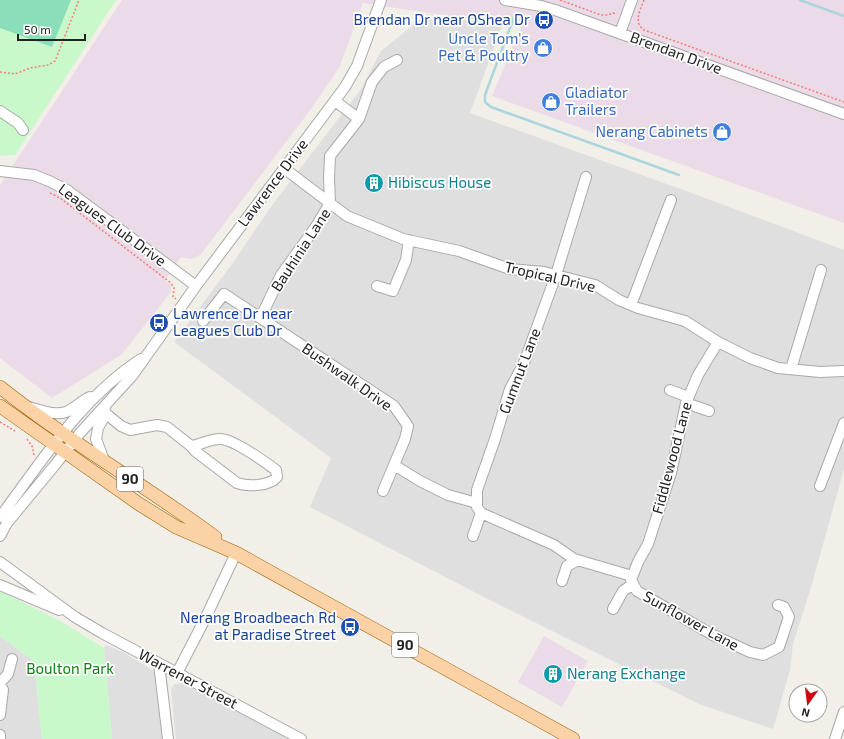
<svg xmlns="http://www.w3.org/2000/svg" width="844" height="739" font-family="'Exo 2',sans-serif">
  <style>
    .residential { fill: #e0dfdf }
    .industrial { fill: #ebdbe8 }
    .park { fill: #c9f9cb }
    .pitch { fill: #8adeb9 }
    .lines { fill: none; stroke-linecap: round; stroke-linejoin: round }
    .stream { stroke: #abd5de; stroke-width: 2.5 }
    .minor-casing { stroke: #a9a9a9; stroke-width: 12 }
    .major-casing { stroke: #9c6204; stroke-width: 14 }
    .path { stroke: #f77c75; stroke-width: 1.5; stroke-dasharray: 2 2; stroke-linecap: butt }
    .minor { stroke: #fff; stroke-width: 10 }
    .major { stroke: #fad2a6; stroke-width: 13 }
    .labels { text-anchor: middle; stroke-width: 3.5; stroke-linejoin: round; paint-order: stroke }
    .shield { fill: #fff; stroke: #646464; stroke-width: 1 }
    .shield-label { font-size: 14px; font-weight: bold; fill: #222 }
    .transit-label { font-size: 15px; fill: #164399; stroke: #fff; text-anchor: end }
    .shop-label { font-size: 15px; fill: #366cbe; stroke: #fff; text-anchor: end }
    .street-label { font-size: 15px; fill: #222; stroke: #fff }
    .culture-label { font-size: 15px; fill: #0d838f; stroke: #fff; text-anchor: start }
    .park-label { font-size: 15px; fill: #0f8113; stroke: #fff }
  </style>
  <rect width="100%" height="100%" fill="#f2efe9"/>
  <path class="residential" d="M427 14 502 26 470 113 689 192 844 250V469L812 584 793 644 790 670 773 729 699 704 478 594 310 507 331 458 174 342 235 260 270 208 361 89 381 51Z
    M0 636 34 661 42 739H0Z
    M106 645 123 652 154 671 162 739H112L104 648Z
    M186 683 281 733 286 739H176L171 690 174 684Z"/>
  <path class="industrial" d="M122 0H844V223L492 96 521 27 363 3 339 68 311 109 202 253 197 257 190 259 181 257 165 280 171 285V292L121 355 52 398 0 358V185Z
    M544 636 588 661 562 707 518 682Z"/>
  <path class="park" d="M0 0H116L15 155 0 156Z
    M0 591 62 622 104 648 112 739H42L34 661 0 636Z"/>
  <path class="pitch" d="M0 0H71L52 47 0 28Z"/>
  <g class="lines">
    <path class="stream" d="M800 0 844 16
      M514 17 485 95V102L491 107 679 175"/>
    <g class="minor-casing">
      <path id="minor" d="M505 0 541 6 555 10 844 114
        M620 33 632 0
        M335 101 359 119
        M0 111 18 123 23 130
        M285 169 347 216 403 239 459 251 510 269 544 272 595 285 619 300 638 308 685 321 718 342 750 358 778 368 820 372 844 371
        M0 171 34 175 49 181 67 190 196 286
        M586 177 556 275 524 363 510 389 495 439 477 490V507L481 513 554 545 574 559 632 576
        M377 286 393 291 406 260 409 240
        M631 305 671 200
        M261 317 281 275 315 228 330 203 329 178 330 156 359 119 372 82 384 67 397 60
        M203 321 224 294 394 406 408 426 405 439 383 491
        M718 342 698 375 686 403 671 473 648 544 638 562 631 580 637 591 713 635 750 652 763 655 779 647 789 617 784 607 778 605
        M791 369 821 270
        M670 390 688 397
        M686 403 709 411
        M29 407C41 410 54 416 66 412 75 408 81 401 90 397
        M104 412 121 426 130 430 157 425 167 427 191 446 195 451 237 483C248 487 270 486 277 477L276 470C265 462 235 440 221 439 211 438 201 445 191 446
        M105 463 96 439 98 428 104 417 105 407
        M394 465 420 481 448 495 477 503
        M820 486 844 423
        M0 517C42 461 81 398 141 359
        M0 536 7 523 55 465 80 433 132 376 196 286 345 87 357 66 381 0
        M473 536 481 513
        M0 562 75 617 102 633 301 739
        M562 581 567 566 578 560
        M0 585 59 610
        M613 609 623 591 633 584
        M159 664 168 739
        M177 673 206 617 236 553
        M0 683 8 674 12 659
        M0 684 3 690 0 715
        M0 735V739
        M835 739 844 712"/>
    </g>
    <g class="major-casing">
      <path id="major" d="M0 387C69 442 145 485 215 537
        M0 406 139 504 176 527 236 553 573 739"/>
    </g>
    <path class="path" d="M560 0 601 15H608L613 13 617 14
      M644 0C640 11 633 22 644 30L844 102
      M0 72 15 74 30 68 48 65 55 61 79 0
      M50 193 60 198 171 283 174 288 173 297 176 299
      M0 422 15 431
      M27 439 32 446 34 455"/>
    <use href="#minor" class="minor"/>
    <use href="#major" class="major"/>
  </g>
  <defs>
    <g id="bus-disc" transform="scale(1)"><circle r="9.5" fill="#1a4fb4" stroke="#fff"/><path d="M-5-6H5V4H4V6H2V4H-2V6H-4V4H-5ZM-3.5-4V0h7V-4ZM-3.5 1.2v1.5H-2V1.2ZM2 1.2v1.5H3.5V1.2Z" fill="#fff"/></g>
    <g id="shop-disc" transform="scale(1)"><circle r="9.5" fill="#3f7fe0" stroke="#fff"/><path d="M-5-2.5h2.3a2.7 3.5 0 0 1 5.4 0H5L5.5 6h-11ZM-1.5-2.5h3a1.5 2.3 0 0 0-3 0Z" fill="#fff"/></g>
    <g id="building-disc" transform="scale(1)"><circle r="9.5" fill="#0f9aa8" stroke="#fff"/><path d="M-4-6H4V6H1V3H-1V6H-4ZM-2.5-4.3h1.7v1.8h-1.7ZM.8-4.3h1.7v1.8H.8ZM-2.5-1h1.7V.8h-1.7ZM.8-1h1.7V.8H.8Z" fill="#fff"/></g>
  </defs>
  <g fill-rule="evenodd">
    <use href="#bus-disc" x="544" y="20"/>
    <use href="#shop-disc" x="543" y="48"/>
    <use href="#shop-disc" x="551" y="102"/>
    <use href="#shop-disc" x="722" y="132"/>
    <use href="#building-disc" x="374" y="183"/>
    <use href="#bus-disc" x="159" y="323"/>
    <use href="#bus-disc" x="350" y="627"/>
    <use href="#building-disc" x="553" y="674"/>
  </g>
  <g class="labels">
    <g class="shield">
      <rect x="117" y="467" width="26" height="24" rx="3"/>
      <rect x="392" y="633" width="26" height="24" rx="3"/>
    </g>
    <g class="shield-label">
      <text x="130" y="484">90</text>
      <text x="405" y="650">90</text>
    </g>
    <g class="transit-label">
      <text x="530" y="25">Brendan Dr near OShea Dr</text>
      <text x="173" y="319" text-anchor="start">Lawrence Dr near<tspan x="173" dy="17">Leagues Club Dr</tspan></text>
      <text x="336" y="623">Nerang Broadbeach Rd<tspan x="336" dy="17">at Paradise Street</tspan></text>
    </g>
    <g class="shop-label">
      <text x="529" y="44">Uncle Tom's<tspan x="529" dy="17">Pet &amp; Poultry</tspan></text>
      <text x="565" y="98" text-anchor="start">Gladiator<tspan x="565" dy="17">Trailers</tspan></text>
      <text x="708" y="137">Nerang Cabinets</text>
    </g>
    <g class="street-label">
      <text transform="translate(676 53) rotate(20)" y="5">Brendan Drive</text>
      <text transform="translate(273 183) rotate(-53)" y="5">Lawrence Drive</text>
      <text transform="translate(112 225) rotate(36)" y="5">Leagues Club Drive</text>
      <text transform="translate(301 250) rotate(-57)" y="5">Bauhinia Lane</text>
      <text transform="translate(550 277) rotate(13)" y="5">Tropical Drive</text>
      <text transform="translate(520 371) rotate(-69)" y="5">Gumnut Lane</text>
      <text transform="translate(347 377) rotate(35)" y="5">Bushwalk Drive</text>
      <text transform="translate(672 458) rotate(-75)" y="5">Fiddlewood Lane</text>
      <text transform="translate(691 621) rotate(29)" y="5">Sunflower Lane</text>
      <text transform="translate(188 679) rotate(28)" y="5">Warrener Street</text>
    </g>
    <g class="culture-label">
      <text x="388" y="188">Hibiscus House</text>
      <text x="567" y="679">Nerang Exchange</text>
    </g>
    <g class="park-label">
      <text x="70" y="674">Boulton Park</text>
    </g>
  </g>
  <g transform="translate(808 703) rotate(194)"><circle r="19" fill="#ffffff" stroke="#a7a7a7"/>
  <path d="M0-3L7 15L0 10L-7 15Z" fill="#cf050f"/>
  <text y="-6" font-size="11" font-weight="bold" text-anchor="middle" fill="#222222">N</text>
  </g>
  <path d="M18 34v6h67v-6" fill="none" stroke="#222222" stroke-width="2"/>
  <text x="24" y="34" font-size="12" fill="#222222" stroke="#ffffff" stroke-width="3" paint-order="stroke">50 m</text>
</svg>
